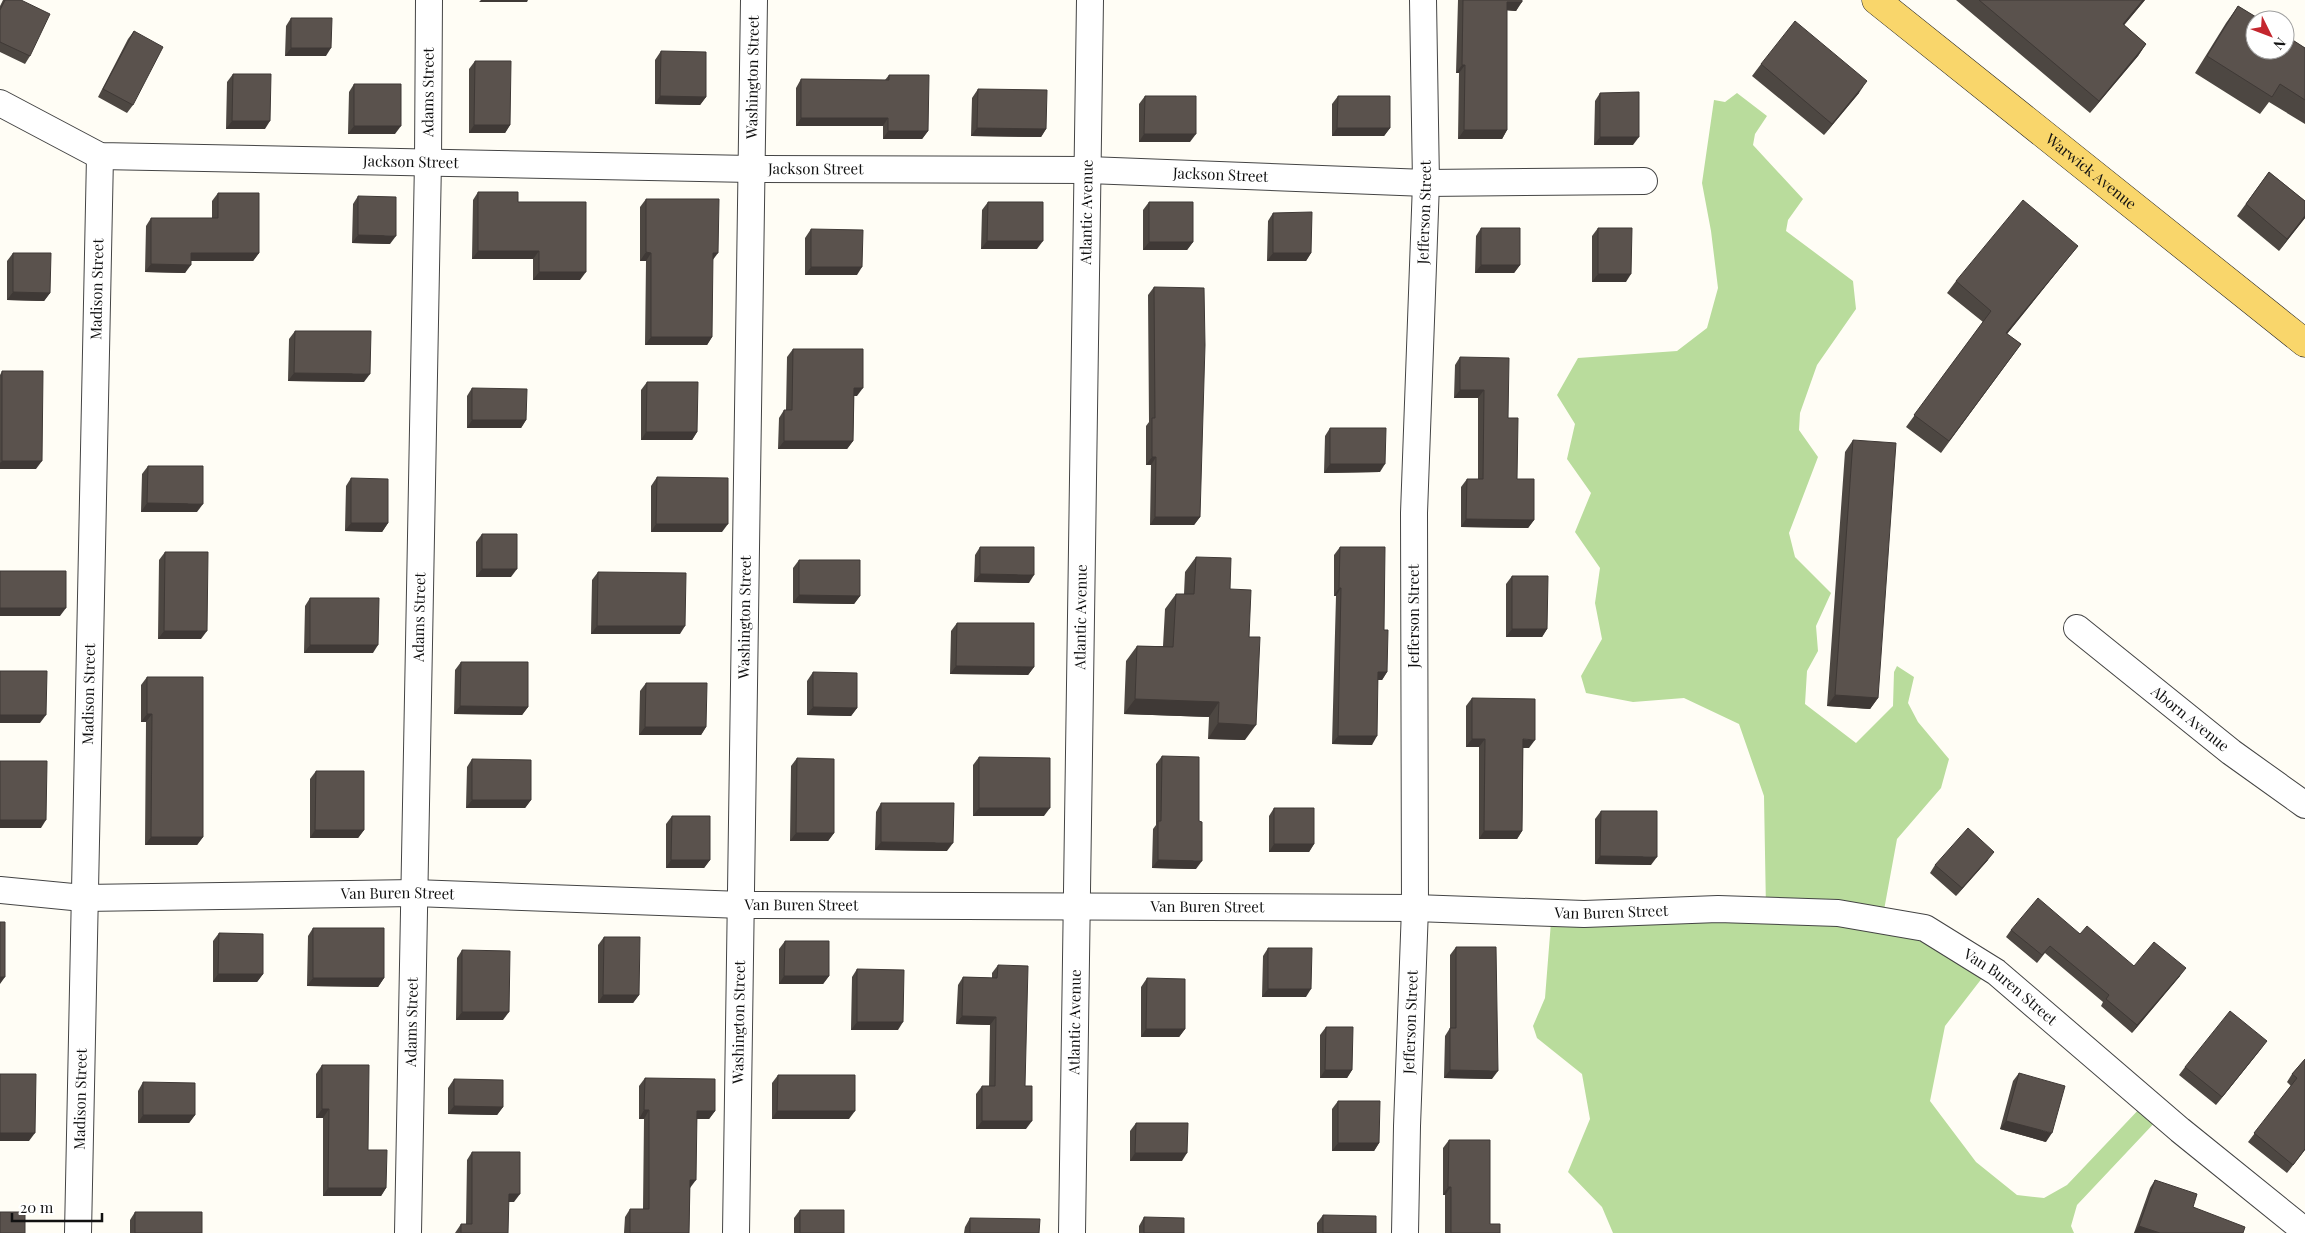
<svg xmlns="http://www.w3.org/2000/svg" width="2305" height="1233" font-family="'Playfair Display',serif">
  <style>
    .forest { fill: #b9dc9c }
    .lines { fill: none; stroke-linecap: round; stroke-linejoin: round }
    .minor-casing { stroke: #444; stroke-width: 28 }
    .primary-casing { stroke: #222; stroke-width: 29 }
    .minor { stroke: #fff; stroke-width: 26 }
    .primary { stroke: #f9d66b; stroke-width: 28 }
    .wall { fill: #4d4742 }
    .shaded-wall { fill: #3f3936 }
    .building { fill: #5a524d; stroke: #3f3936 }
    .labels { text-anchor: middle; stroke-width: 5; stroke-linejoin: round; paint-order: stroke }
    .street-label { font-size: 15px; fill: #111; stroke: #fff }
  </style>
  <rect width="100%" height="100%" fill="#fffdf5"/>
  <path class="forest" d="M1737 93 1767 116 1755 134 1753 145 1803 199 1788 220 1786 231 1853 281 1856 309 1817 365 1800 413 1799 430 1818 457 1789 533 1795 557 1831 593 1816 626 1818 651 1807 671 1805 704 1856 743 1893 706 1894 672 1897 666 1914 677 1908 703 1918 722 1949 759 1941 788 1897 839 1882 921 1986 973 1945 1026 1930 1101 1976 1162 2017 1195 2044 1198 2067 1185 2143 1105 2159 1118 2077 1205 2071 1226 2074 1233H1613L1602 1207 1568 1172 1590 1119 1582 1074 1537 1038 1533 1026 1545 998 1551 922 1766 910 1764 796 1739 724 1684 698 1633 702 1586 693 1581 676 1602 639 1595 603 1600 568 1575 532 1591 493 1567 459 1575 424 1557 395 1578 358 1677 351 1707 328 1718 288 1711 231 1702 183 1714 100 1725 102Z"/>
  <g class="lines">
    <g class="minor-casing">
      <g id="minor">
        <path id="s1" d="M0 103 100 156 751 169 1088 170 1426 183 1644 181"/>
        <path id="s2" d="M2077 628 2231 752 2305 805"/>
        <path id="s3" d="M0 890 83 898 414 893 742 905 1415 908 1584 914 1718 909 1838 913 1925 928 1996 972 2180 1130 2305 1231"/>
        <path id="s4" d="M78 1233 100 156"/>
        <path id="s5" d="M408 1233 428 161 429 0"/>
        <path id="s6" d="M736 1233 754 0"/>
        <path id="s7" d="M1072 1233 1090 0"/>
        <path id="s8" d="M1405 1233 1407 1126 1415 908 1414 513 1426 183 1423 0"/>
      </g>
    </g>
    <g class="primary-casing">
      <g id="primary">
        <path id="s9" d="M1876 0 2305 343"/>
      </g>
    </g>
    <use href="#minor" class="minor"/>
    <use href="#primary" class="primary"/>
  </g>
  <path class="wall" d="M3 0H21L30 56 25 64 0 52V6Z
    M1458 0H1522L1516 11 1507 10V130L1502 139H1458L1459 73H1456Z
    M1956 0H2145L2124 25 2146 44 2138 56 2090 113Z
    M2238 6 2305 48V124L2269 102 2260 114 2195 73 2226 23Z
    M291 18 326 56H285L286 26Z
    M134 31 133 105 127 113 98 97 128 39Z
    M661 51 706 97 700 105 655 104V60Z
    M475 61 510 125 505 133H469V69Z
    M1761 64 1859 93 1824 135 1752 76Z
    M233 74 265 129H226L227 82Z
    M889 75 928 131 922 139H883V126H796V88L801 79 885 80Z
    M354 84 395 134H348L349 92Z
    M978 89 1046 129 1041 137 971 136 972 98Z
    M1600 93 1633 145H1594L1595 101Z
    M1145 96 1190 142H1139V104Z
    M1338 96 1390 128 1384 136H1332V104Z
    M2269 172 2305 201V218L2279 251 2237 216Z
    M478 192 518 202 580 280H533V259H472L473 200Z
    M218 193 259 253 253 261H191L185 273 145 272 146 226 151 218H212V201Z
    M358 196 390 244 352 243 353 204Z
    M646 199 712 337 707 345H645L646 261H640V207Z
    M988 202 1037 249H981L982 210Z
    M1149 202 1193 242 1187 250H1143V210Z
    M1273 213 1311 253 1306 261H1267L1268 221Z
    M1481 228 1520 265 1514 273H1475L1476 236Z
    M1598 228 1626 282H1592V236Z
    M811 229 857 275H805V238Z
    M2078 246 2069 257 2007 334 2021 344 1941 453 1906 427 1983 322 1947 293 1956 281Z
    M13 253 50 293 44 301 7 300V261Z
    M1154 287 1200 517 1194 525H1150L1151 465H1146V426L1149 422 1148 295Z
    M295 331 364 382 288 381 289 339Z
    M793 349 857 396H854L853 441 847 449H778L779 418 784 410H786L787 357Z
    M1460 357 1508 418 1517 479 1534 520 1528 528 1461 527V487L1467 479H1478V398H1454L1455 365Z
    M2 371 36 469H0V375Z
    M647 382 697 432 692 440H641V390Z
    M472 388 526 420 521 428H467V396Z
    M1330 428 1380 472 1324 473 1325 436Z
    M1853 440 1878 698 1870 709 1827 706 1845 452Z
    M148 466 197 512H141L142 474Z
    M657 477 722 532H651V486Z
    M351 478 388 523 382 532 345 531 346 486Z
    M482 534 511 577H476V542Z
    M980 547 1029 583 974 582 975 555Z
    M1340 547 1384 630 1387 672 1382 680H1378L1372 745 1332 744 1336 596H1334V555Z
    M165 552 201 639H158L159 560Z
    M1196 557 1230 589 1249 637 1245 740 1208 739 1209 717 1124 714 1126 661 1137 646H1163L1165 609 1176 594H1184L1185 572Z
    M799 560 860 596 854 604 793 603V568Z
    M598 572 680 634H591L592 580Z
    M1512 576 1547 629 1542 637H1506V584Z
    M310 598 373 653H304L305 606Z
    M957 623 1034 667 1028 675 950 674 951 631Z
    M461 662 528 707 522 715 454 714 455 670Z
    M813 672 857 708 851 716 807 715V681Z
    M147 677 203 837 197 845H145L146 722H141V685Z
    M646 683 706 727 701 735H639L640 691Z
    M1472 698 1529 748H1523L1522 831 1517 839H1479V747H1466V706Z
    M1162 756 1196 869 1152 868 1153 829 1156 825V764Z
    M979 757 1044 816H973V765Z
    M797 758 834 833 828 841H790L791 766Z
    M472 759 531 800 525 808H466L467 767Z
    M316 771 364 830 358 838H310V779Z
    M881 803 947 851 875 850 876 812Z
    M1274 808 1314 844 1309 852H1269V816Z
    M1601 811 1651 865 1595 864V819Z
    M672 816 710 860 704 868H666V824Z
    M1988 860 1956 896 1930 873 1935 865Z
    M313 928 384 978 378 987 307 986 308 936Z
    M2011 930 2080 934 2134 966 2180 976 2132 1033 2101 1006 2103 1002 2045 953 2037 963 2006 937Z
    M219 933 263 974 257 982H213V941Z
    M604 937 639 995 633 1003H598V945Z
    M785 941 829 976 823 984H779V949Z
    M1456 947 1492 1079 1444 1078 1445 1036 1450 1028V955Z
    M1268 948 1306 997H1262L1263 956Z
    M462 950 503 1020H456L457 958Z
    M998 965 1025 1086 1026 1129H976V1094L982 1086H989L990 1025 956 1024 958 985 963 977 992 978V973Z
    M857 969 898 1030H851L852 977Z
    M1147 978 1185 1029 1179 1037H1141V987Z
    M1326 1027 1352 1070 1347 1078H1320V1035Z
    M2261 1049 2216 1105 2179 1075 2185 1067Z
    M2305 1059V1150L2287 1173 2248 1142 2291 1086 2287 1082 2292 1074Z
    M322 1065 368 1150 386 1188 381 1196H323V1118H316V1074Z
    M2019 1073 2046 1142 2000 1129 2013 1081Z
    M778 1075 849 1119H772V1083Z
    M645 1078 715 1111 709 1119H697L690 1188 689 1233H624L625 1217 630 1209H643L644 1119H639V1086Z
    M454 1079 503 1107 497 1115 448 1114V1088Z
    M143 1082 195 1115 189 1123H138V1091Z
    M1338 1101 1379 1143 1374 1151H1332V1109Z
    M1136 1123 1182 1161H1130V1131Z
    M1449 1140 1490 1224 1500 1233H1445V1195H1443V1148Z
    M472 1152 514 1202H508V1233H455L461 1224H466L467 1160Z
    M2155 1180 2193 1207 2243 1233H2134L2150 1188Z
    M800 1210 844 1233H794V1218Z
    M135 1212 202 1233H130V1220Z
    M1323 1215 1376 1233H1317V1223Z
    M1144 1217 1184 1233H1139V1226Z
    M970 1218 1039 1233H964L965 1227Z"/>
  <path class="shaded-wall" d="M481 0H528L527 2H479Z
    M2143 0H2145L2115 36 2123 24Z
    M1507 2H1522L1516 11 1501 10Z
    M2146 44 2138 56 2090 113 2099 101Z
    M291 48H331L326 56H285Z
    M1462 65H1465L1459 73H1456Z
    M1867 81 1859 93 1824 135 1832 124Z
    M660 96 706 97 700 105 655 104Z
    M801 118H888L883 126H796Z
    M232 121H270L265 129H226Z
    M474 125H510L505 133H469Z
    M354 126H401L395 134H348Z
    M977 128 1046 129 1041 137 971 136Z
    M1337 128H1390L1384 136H1332Z
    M1464 130H1507L1502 139H1458Z
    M888 131H928L922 139H883Z
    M1144 134H1196L1190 142H1139Z
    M1600 137H1639L1633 145H1594Z
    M2305 216V218L2279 251 2287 239Z
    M358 235 396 236 390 244 352 243Z
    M987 241H1043L1037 249H981Z
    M1149 242H1193L1187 250H1143Z
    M2078 246 2069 257 1998 345 2006 333Z
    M478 251H539L533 259H472Z
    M646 252 651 253 646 261H640Z
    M191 253H259L253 261H185Z
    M713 253H718L712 261Z
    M1273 253H1311L1306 261H1267Z
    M151 264 191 265 185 273 145 272Z
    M1481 265H1520L1514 273H1475Z
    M811 267H862L857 275H805Z
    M539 272H586L580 280H533Z
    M1598 274H1631L1626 282H1592Z
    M13 292 50 293 44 301 7 300Z
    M651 337H712L707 345H645Z
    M294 373 370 374 364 382 288 381Z
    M854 388H863L857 396H848Z
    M1460 390H1484L1478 398H1454Z
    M472 420H526L521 428H467Z
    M646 432H697L692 440H641Z
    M784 441H853L847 449H778Z
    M1152 457H1156L1151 465H1146Z
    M2 461H42L36 469H0V463Z
    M1330 464H1385L1380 472 1324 473Z
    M147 503 203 504 197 512H141Z
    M1155 517H1200L1194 525H1150Z
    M1466 519 1534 520 1528 528 1461 527Z
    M351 523H388L382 532 345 531Z
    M656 524H728L722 532H651Z
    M482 569H517L511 577H476Z
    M980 574 1034 575 1029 583 974 582Z
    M1339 588H1341L1336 596H1334Z
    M799 595 860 596 854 604 793 603Z
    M0 608H66L60 616H0Z
    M597 626H685L680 634H591Z
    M1512 629H1547L1542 637H1506Z
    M164 631H207L201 639H158Z
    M310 645H378L373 653H304Z
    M956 666 1034 667 1028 675 950 674Z
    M1378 672H1387L1382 680H1372Z
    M1835 695 1878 698 1870 709 1827 706Z
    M1135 699 1219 702 1209 717 1124 714Z
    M460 706 528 707 522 715 454 714Z
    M813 707 857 708 851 716 807 715Z
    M147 714H152L146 722H141Z
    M0 715H46L40 723H0Z
    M1218 723 1256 725 1245 740 1208 739Z
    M645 727H706L701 735H639Z
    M1338 736H1377L1372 745 1332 744Z
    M1472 739H1485L1479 747H1466Z
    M1523 739 1535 740 1529 748H1518Z
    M472 800H531L525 808H466Z
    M979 808H1050L1044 816H973Z
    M0 820H46L41 828H0Z
    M315 830H364L358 838H310Z
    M1484 831H1522L1517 839H1479Z
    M796 833H834L828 841H790Z
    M151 837H203L197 845H145Z
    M881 842 953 843 947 851 875 850Z
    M1274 844H1314L1309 852H1269Z
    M1994 852 1988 860 1956 896 1962 888Z
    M1600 856 1657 857 1651 865 1595 864Z
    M671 860H710L704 868H666Z
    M1158 860 1202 861 1196 869 1152 868Z
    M2186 968 2180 976 2132 1033 2137 1025Z
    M218 974H263L257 982H213Z
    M784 976H829L823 984H779Z
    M0 977H5L0 984Z
    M313 978H384L378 987 307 986Z
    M1268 989H1311L1306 997H1262Z
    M603 995H639L633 1003H598Z
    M462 1012H509L503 1020H456Z
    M962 1016 996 1017 990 1025 956 1024Z
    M857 1022H903L898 1030H851Z
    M1146 1029H1185L1179 1037H1141Z
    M2267 1041 2261 1049 2216 1105 2222 1097Z
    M1325 1070H1352L1347 1078H1320Z
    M1450 1070 1498 1071 1492 1079 1444 1078Z
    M454 1106 503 1107 497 1115 448 1114Z
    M322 1109H329L323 1118H316Z
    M644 1110H649L644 1119H639Z
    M697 1111H715L709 1119H691Z
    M777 1111H855L849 1119H772Z
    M143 1115H195L189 1123H138Z
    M982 1121H1032L1026 1129H976Z
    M2006 1121 2052 1133 2046 1142 2000 1129Z
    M0 1133H35L29 1141H0Z
    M1338 1143H1379L1374 1151H1332Z
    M1135 1153H1187L1182 1161H1130Z
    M690 1180H696L690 1188H684Z
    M1448 1187H1451L1445 1195H1443Z
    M328 1188H386L381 1196H323Z
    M509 1194H520L514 1202H503Z
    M2139 1226 2160 1233H2134Z"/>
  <path class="building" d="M5 0H21L50 14 30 56 0 42V10Z
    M1463 0H1522V2H1507V130H1464L1465 65H1462Z
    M1979 0H2143L2123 24 2146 44 2099 101Z
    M2238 6 2261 20H2255V50H2285V35L2305 48V100L2280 84 2272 97 2207 56Z
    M291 18H332L331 48H291Z
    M1795 21 1867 81 1832 124 1761 64Z
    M134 31 163 47 133 105 103 89Z
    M661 51 706 52V97L660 96Z
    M475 61H511L510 125H474Z
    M233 74H271L270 121H232Z
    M889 75H929L928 131H888V118H801V79L889 80Z
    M354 84H401V126H354Z
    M978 89 1047 90 1046 129 977 128Z
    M1639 92V137H1600V93Z
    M1145 96H1196V134H1144Z
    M1338 96H1390V128H1337Z
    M2269 172 2305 201V216L2287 239 2246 204Z
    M478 192H518V202H586V272H539V251H478Z
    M218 193H259V253H191V265L151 264V218H218Z
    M358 196 396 197V236L358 235Z
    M646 199H719L718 253H713L712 337H651V253L646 252Z
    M2023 200 2078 246 2006 333 2021 344 1949 441 1914 415 1991 311 1956 281Z
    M988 202H1043V241H987Z
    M1149 202H1193V242H1149Z
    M1312 212 1311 253H1273V213Z
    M1481 228H1520V265H1481Z
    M1598 228H1632L1631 274H1598Z
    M811 229 863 230 862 267H811Z
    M13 253H51L50 293 13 292Z
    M1154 287 1204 288 1205 345 1200 517H1155L1156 457H1152V418H1155Z
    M295 331H371L370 374 294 373Z
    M793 349H863V388H854L853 441H784V410H792Z
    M1460 357 1509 358 1508 418H1518L1517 479H1534V520L1466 519 1467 479H1483L1484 390H1460Z
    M2 371H43L42 461H2Z
    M647 382H698L697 432H646Z
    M472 388 527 389 526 420H472Z
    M1330 428H1386L1385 464H1330Z
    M1853 440 1896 443 1878 698 1835 695Z
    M148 466H203V504L147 503Z
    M657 477 728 478V524H656Z
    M351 478 388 479V523H351Z
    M482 534H517V569H482Z
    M980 547H1034V575L980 574Z
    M1340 547H1385L1384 630H1388L1387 672H1378L1377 736H1338L1341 588H1339Z
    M165 552H208L207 631H164Z
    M1196 557 1231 558 1230 589 1251 590 1249 637H1260L1256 725 1218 723 1219 702 1135 699 1137 646 1173 647 1176 594H1194Z
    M799 560H860V596L799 595Z
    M0 571H66V608H0Z
    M598 572 686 573 685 626H597Z
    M1512 576H1548L1547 629H1512Z
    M310 598H379L378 645H310Z
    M957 623H1034V667L956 666Z
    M461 662H528V707L460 706Z
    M0 671H47L46 715H0Z
    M813 672 857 673V708L813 707Z
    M147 677H203V837H151L152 714H147Z
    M646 683H707L706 727H645Z
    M1472 698 1535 699V740L1523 739 1522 831H1484L1485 739H1472Z
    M1162 756 1199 757V821L1202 822V861L1158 860V821H1161Z
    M979 757 1050 758V808H979Z
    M797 758 834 759V833H796Z
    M472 759 531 760V800H472Z
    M0 761H47L46 820H0Z
    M316 771H364V830H315Z
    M881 803H954L953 843 881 842Z
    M1274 808H1314V844H1274Z
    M1601 811H1657V857L1600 856Z
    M672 816H710V860H671Z
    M1968 828 1994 852 1962 888 1935 865Z
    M2038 898 2080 934 2087 926 2134 966 2154 942 2186 968 2137 1025 2106 999 2109 995 2050 946 2042 955 2011 930Z
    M0 922H5V977H0Z
    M313 928H384V978H313Z
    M219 933 263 934V974H218Z
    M604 937H640L639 995H603Z
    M785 941H829V976H784Z
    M1456 947H1496L1498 1071 1450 1070V1028H1456Z
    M1268 948H1312L1311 989H1268Z
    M462 950 510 951 509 1012H462Z
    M998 965 1028 966 1025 1086H1032V1121H982V1086H995L996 1017 962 1016 963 977 997 978Z
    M857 969 904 970 903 1022H857Z
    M1147 978 1185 979V1029H1146Z
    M2230 1011 2267 1041 2222 1097 2185 1067Z
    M1326 1027H1353L1352 1070H1325Z
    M2305 1059V1149L2293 1165 2254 1133 2297 1078 2292 1074Z
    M322 1065H369L368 1150H387L386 1188H328L329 1109H322Z
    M2019 1073 2065 1086 2052 1133 2006 1121Z
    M0 1074H36L35 1133H0Z
    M778 1075H855V1111H777Z
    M645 1078 715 1079V1111H697L696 1180H690L689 1233H630V1209H649V1110H644Z
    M454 1079 503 1080V1107L454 1106Z
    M143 1082 195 1083V1115H143Z
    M1338 1101H1380L1379 1143H1338Z
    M1136 1123H1188L1187 1153H1135Z
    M1449 1140H1490V1224H1500V1233H1451V1187H1448Z
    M472 1152H520V1194H509L508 1233H461V1224H472Z
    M2155 1180 2197 1194 2193 1207 2245 1227 2243 1233H2160L2139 1226Z
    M800 1210H844V1233H800Z
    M0 1212H25V1233H0Z
    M135 1212H202V1233H135Z
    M1323 1215 1376 1216V1233H1323Z
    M1144 1217 1184 1218V1233H1144Z
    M970 1218 1040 1219 1039 1233H970Z"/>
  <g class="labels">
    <g class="street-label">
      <text dy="5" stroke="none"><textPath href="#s6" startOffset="1156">Washington Street</textPath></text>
      <text dy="5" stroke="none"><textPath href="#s5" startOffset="1141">Adams Street</textPath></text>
      <text dy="5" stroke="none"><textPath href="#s1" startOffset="424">Jackson Street</textPath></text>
      <text dy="5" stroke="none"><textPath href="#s1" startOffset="829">Jackson Street</textPath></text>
      <text dy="5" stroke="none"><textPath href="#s9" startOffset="275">Warwick Avenue</textPath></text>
      <text dy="5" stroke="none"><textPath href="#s1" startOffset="1234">Jackson Street</textPath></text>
      <text dy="5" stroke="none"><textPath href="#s7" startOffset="1021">Atlantic Avenue</textPath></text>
      <text dy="5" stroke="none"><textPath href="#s8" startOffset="1021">Jefferson Street</textPath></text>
      <text dy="5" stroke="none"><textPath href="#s4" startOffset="944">Madison Street</textPath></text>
      <text dy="5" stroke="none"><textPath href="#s5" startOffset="616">Adams Street</textPath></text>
      <text dy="5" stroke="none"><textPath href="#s6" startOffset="616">Washington Street</textPath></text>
      <text dy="5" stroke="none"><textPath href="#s7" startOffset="616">Atlantic Avenue</textPath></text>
      <text transform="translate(1414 616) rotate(-90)" y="5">Jefferson Street</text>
      <text dy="5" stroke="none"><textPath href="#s4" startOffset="539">Madison Street</textPath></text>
      <text dy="5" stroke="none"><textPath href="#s2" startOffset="145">Aborn Avenue</textPath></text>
      <text dy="5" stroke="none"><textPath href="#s3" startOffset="398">Van Buren Street</textPath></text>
      <text dy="5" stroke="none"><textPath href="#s3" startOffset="802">Van Buren Street</textPath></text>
      <text dy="5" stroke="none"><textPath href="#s3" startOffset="1208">Van Buren Street</textPath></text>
      <text dy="5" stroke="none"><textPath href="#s3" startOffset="1612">Van Buren Street</textPath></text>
      <text dy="5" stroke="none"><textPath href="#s3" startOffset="2031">Van Buren Street</textPath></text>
      <text dy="5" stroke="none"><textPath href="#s5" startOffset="211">Adams Street</textPath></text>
      <text dy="5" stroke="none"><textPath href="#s6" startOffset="211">Washington Street</textPath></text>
      <text dy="5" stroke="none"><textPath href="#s7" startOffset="211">Atlantic Avenue</textPath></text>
      <text dy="5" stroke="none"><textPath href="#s8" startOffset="211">Jefferson Street</textPath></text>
      <text dy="5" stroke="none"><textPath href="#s4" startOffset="134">Madison Street</textPath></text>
    </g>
  </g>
  <g transform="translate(2270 35) rotate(132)"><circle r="24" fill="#ffffff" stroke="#a0a0a0"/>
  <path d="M0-4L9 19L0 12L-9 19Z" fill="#c4262e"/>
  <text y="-8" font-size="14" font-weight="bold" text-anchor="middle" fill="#111111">N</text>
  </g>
  <path d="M12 1213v8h90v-8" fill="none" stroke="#111111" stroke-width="2.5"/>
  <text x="20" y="1213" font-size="15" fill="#111111" stroke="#ffffff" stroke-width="4" paint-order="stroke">20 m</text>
</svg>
